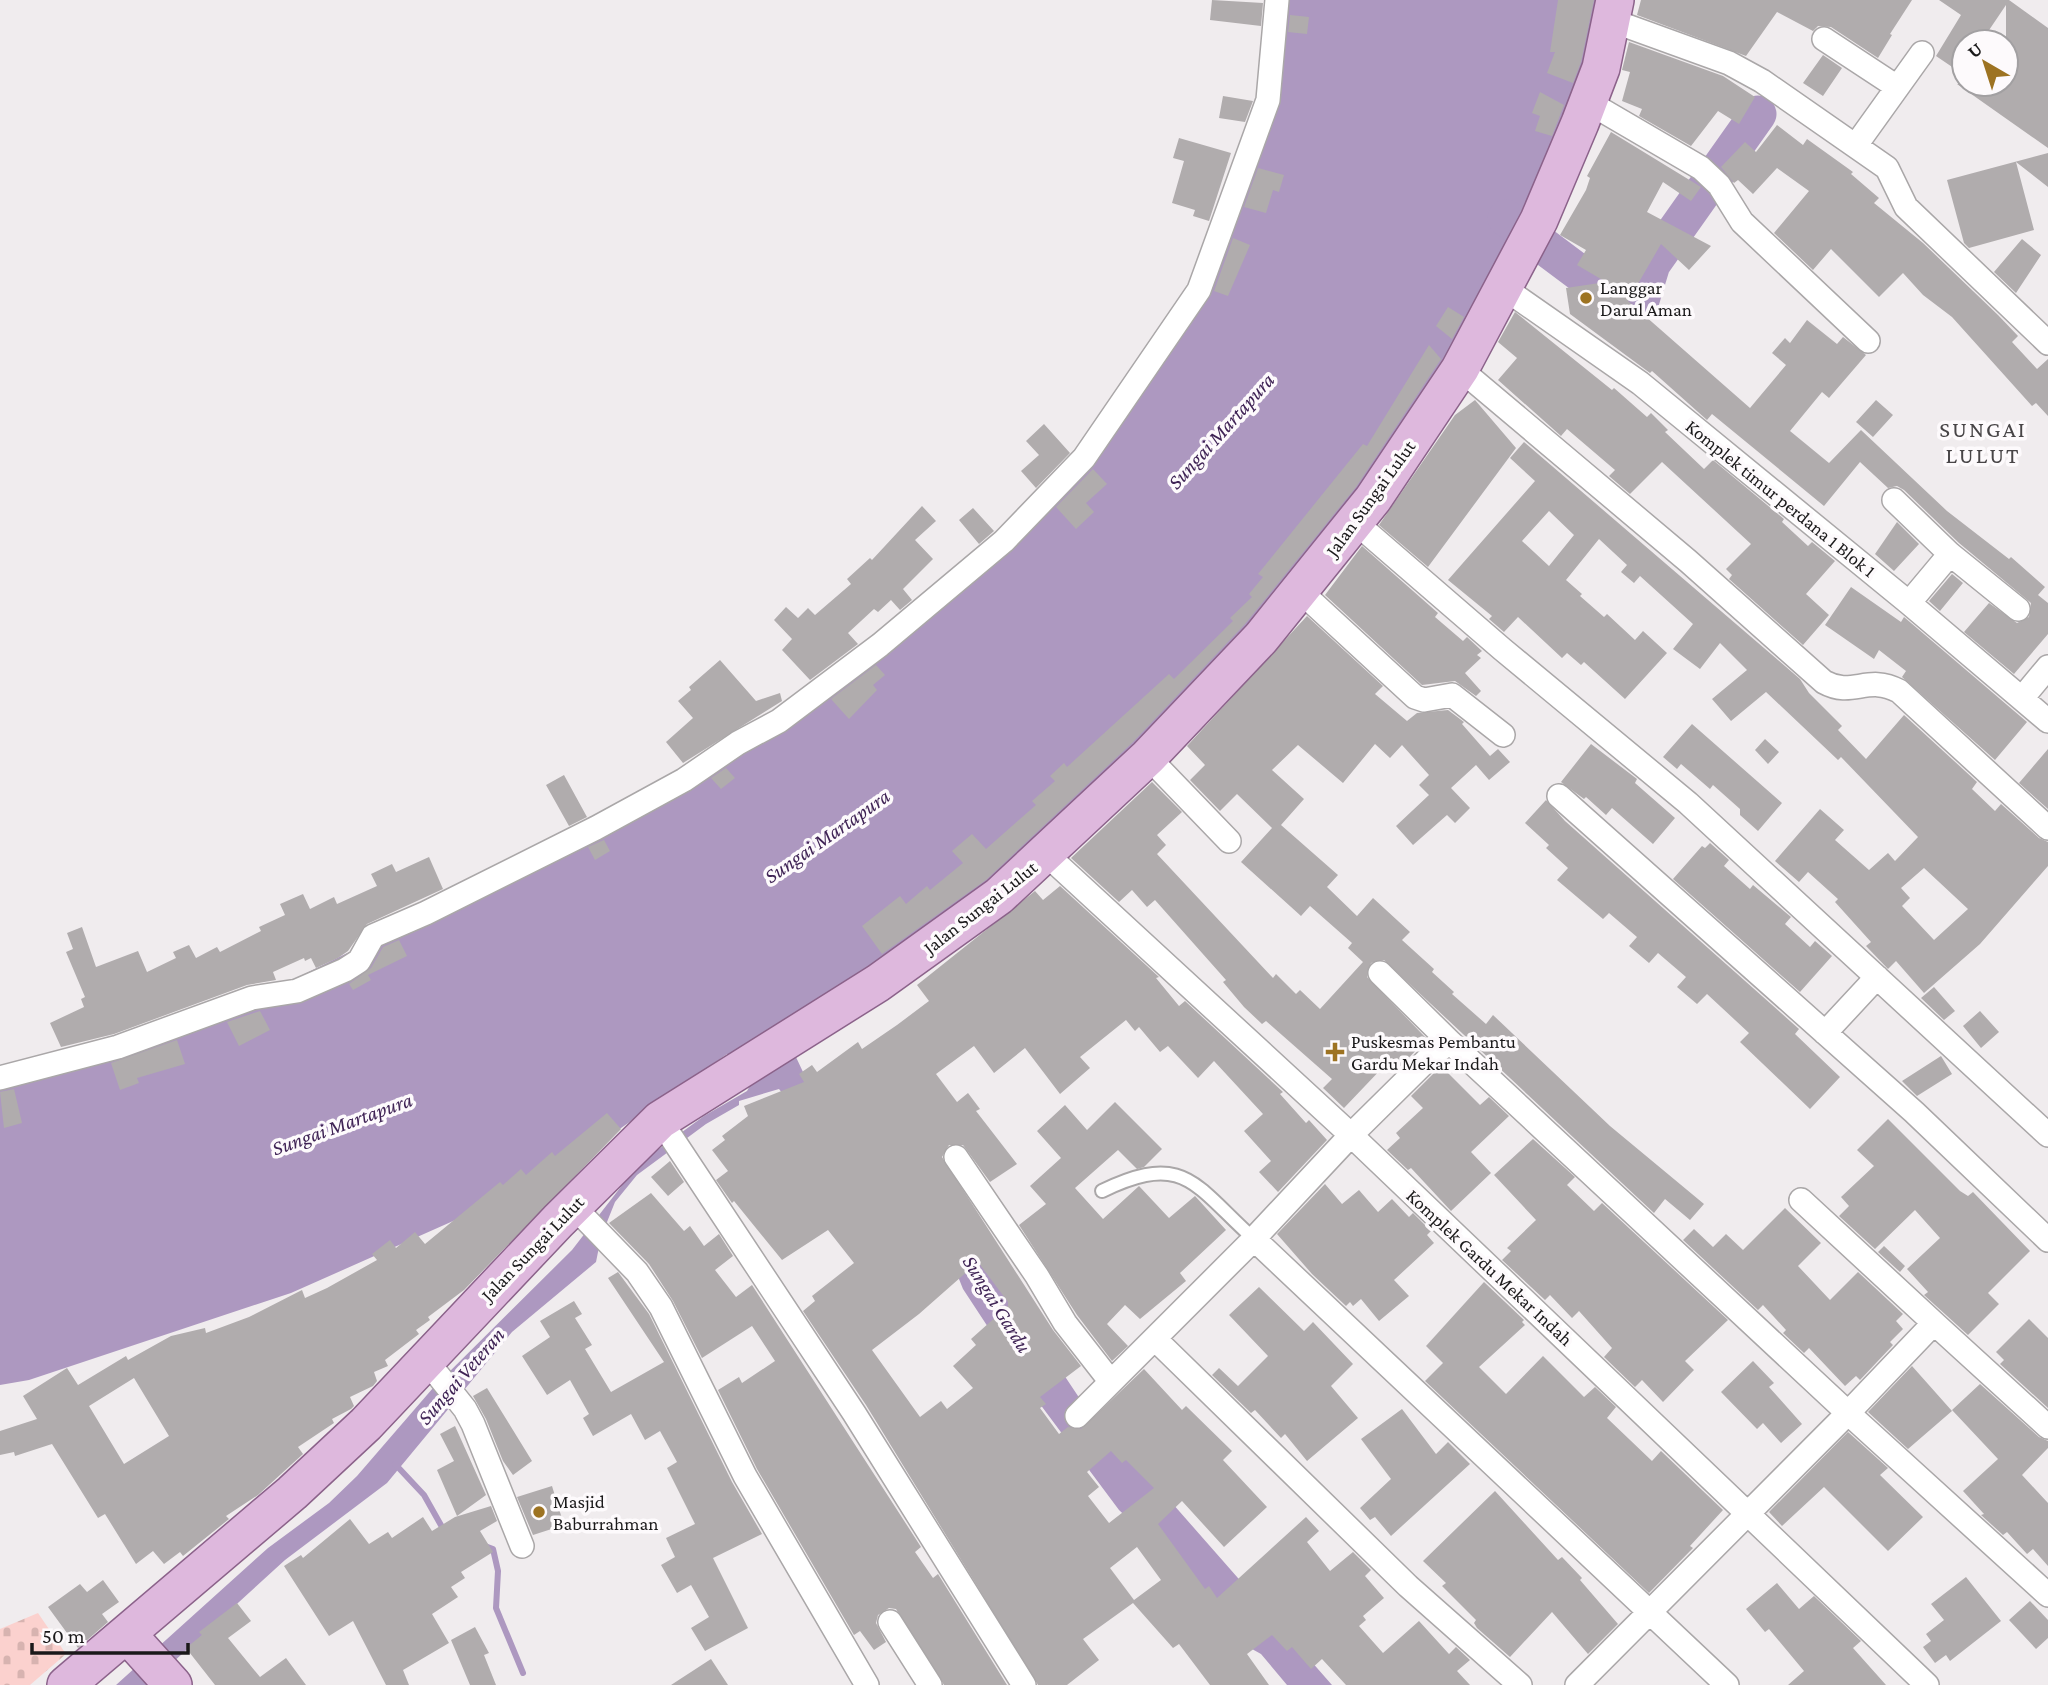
<svg xmlns="http://www.w3.org/2000/svg" width="2048" height="1685" font-family="'Crimson Pro',serif">
  <style>
    .cemetery { fill: url(#cemetery-stones) }
    .water { fill: #ad98c0 }
    .lines { fill: none; stroke-linecap: round; stroke-linejoin: round }
    .stream { stroke: #ad98c0; stroke-width: 6 }
    .river { stroke: #ad98c0; stroke-width: 37 }
    .building { fill: #b0acad; fill-rule: evenodd }
    .service-casing { stroke: #aaa7a8; stroke-width: 16 }
    .minor-casing { stroke: #aaa7a8; stroke-width: 26 }
    .primary-casing { stroke: #8b628a; stroke-width: 40 }
    .service { stroke: #fff; stroke-width: 12 }
    .minor { stroke: #fff; stroke-width: 23 }
    .primary { stroke: #deb8dd; stroke-width: 37 }
    .poi-dot { fill: #9d7322; stroke: #fdfafc; stroke-width: 2.5 }
    .labels { text-anchor: middle; stroke-width: 7; stroke-linejoin: round; paint-order: stroke }
    .poi-label { font-size: 19px; fill: #1a191a; stroke: #fdfafc; text-anchor: start }
    .street-label { font-size: 19px; fill: #1a191a; stroke: #fdfafc }
    .water-label { font-size: 21px; font-style: italic; fill: #3f2355; stroke: #fdfafc }
    .quarter-label { font-size: 23px; letter-spacing: 2px; fill: #484547; stroke: #fdfafc }
  </style>
  <defs>
    <pattern id="cemetery-stones" width="16" height="16" patternUnits="userSpaceOnUse" patternTransform="scale(1.75)"><rect width="16" height="16" fill="#fbd1ce"/><path d="M2 7V4a2 2 0 0 1 4 0v3zM10 15v-3a2 2 0 0 1 4 0v3z" fill="#d7b3b0"/></pattern>
  </defs>
  <rect width="100%" height="100%" fill="#f0ecee"/>
  <path class="cemetery" d="M38 1613 66 1654 30 1685H0V1629Z"/>
  <path class="water" d="M1284 0H1599L1588 66 1505 253 1392 460 1227 664 925 939 780 1023 803 1072 1004 1285 1078 1396 1332 1685H1287L1261 1654 1243 1644 1188 1575 1119 1510 1028 1388 963 1289 945 1244 819 1140 779 1089 739 1101V1105L706 1124 637 1175 615 1202 601 1237 596 1262 512 1332 387 1483 285 1560 148 1685H116L268 1548 329 1503 357 1476 433 1388 572 1250 630 1175 652 1154 704 1116 747 1091 752 1082 727 1054 548 1179 291 1293 29 1380 0 1385V1079L270 991 685 787 1049 502 1229 227Z"/>
  <g class="lines">
    <path class="stream" d="M395 1464 424 1495 442 1527 447 1529
      M485 1546 493 1549 498 1571 496 1608 523 1673"/>
    <path class="river" d="M1506 218 1617 301 1641 300 1652 264 1758 114"/>
  </g>
  <path class="building" d="M1212 0 1263 3 1261 26 1210 20Z
    M1558 0H1594L1581 62 1573 83 1547 73 1555 52H1550Z
    M1641 0H1912L1890 34 1892 35 1878 58 1831 27 1818 26 1813 31 1777 12 1746 56 1637 15Z
    M1939 0H2009L2048 28V148L1957 84H2006V5L1981 42H1964V75L1936 56 1961 15Z
    M1290 15 1309 17 1307 34 1288 32Z
    M1629 42 1723 76 1755 97 1739 124 1718 111 1691 146 1639 116 1642 109 1622 101 1630 72 1622 70Z
    M1823 55 1842 68 1823 96 1803 83Z
    M1540 92 1564 105 1552 136 1535 131 1540 116 1532 113Z
    M1223 96 1253 101 1245 122 1219 118Z
    M1777 125 1803 145 1807 139 1853 172 1851 174 1879 198 1874 203 1923 243 1998 315 2018 336 2012 342 2037 369 2048 359V416L2036 403 2032 406 1952 317 1923 295 1903 273 1879 297 1831 249 1813 270 1774 233 1809 191 1777 168 1753 194 1738 180 1734 183 1721 167 1745 142 1756 152Z
    M1611 132 1701 187 1691 201 1663 182 1647 212 1711 246 1689 270 1661 244 1628 301 1750 408 1786 365 1772 353 1785 338 1790 343 1807 320 1837 344 1843 337 1866 355 1829 398 1822 392 1790 431 1829 463 1861 430 1947 511 2009 559 2011 557 2045 587 2038 595 2048 603V634L2014 674 1964 632 1989 603 2017 623 2029 617 2031 603 1959 543 1904 490 1897 486 1888 488 1860 462 1824 506 1712 414 1707 420 1652 371 1650 373 1570 314 1566 288 1606 282 1577 265 1586 250 1560 235 1586 190 1590 178 1587 176Z
    M1179 138 1231 153 1209 221 1193 216 1195 210 1172 203 1184 161 1173 158Z
    M2048 153V187L2016 162 2034 230 1969 248 1964 243 1947 180Z
    M1258 168 1284 175 1279 192 1273 190 1266 213 1244 207Z
    M1233 238 1250 245 1228 296 1214 291Z
    M2022 239 2041 255 2016 293 1994 272Z
    M1448 307 1464 317 1452 339 1436 326Z
    M1515 312 1612 390 1614 388 1647 417 1651 413 1668 430 1665 432 1704 469 1713 460 1784 519 1782 522 1808 546 1812 542 1835 561 1806 594 1829 615 1803 645 1729 579 1732 575 1726 569 1751 544 1662 462 1630 494 1609 476 1615 470 1567 429 1561 436 1498 380 1517 358 1498 342Z
    M1429 345 1441 359 1356 487 1245 624 1133 742 986 880 882 954 862 926 900 896 906 904 927 886 930 890 963 863 952 851 972 834 986 849 1036 805 1032 801 1055 781 1050 776 1064 763 1067 767 1169 674 1174 679 1233 621 1230 618 1252 597 1249 594 1263 577 1258 574 1363 444 1367 446Z
    M1475 400 1516 448 1428 567 1379 525 1455 415Z
    M1876 400 1893 415 1873 437 1856 422Z
    M1044 424 1070 453 1036 488 1021 471 1039 455 1026 441Z
    M1524 442 1800 679 1809 693 1842 726 1838 730 1866 759 1904 715 1977 782 1972 789 1995 811 2001 804 2039 838 2048 842V866L1980 944 1924 993 1896 961 1888 969 1866 946 1871 942 1835 902 1838 899 1808 872 1799 882 1775 861 1820 809 1844 830 1835 840 1869 870 1888 853 1895 861 1918 837 1841 757 1838 760 1766 692 1731 721 1712 699 1747 670 1720 643 1700 669 1673 649 1693 624 1640 576 1634 583 1621 572 1627 565 1599 539 1566 580 1582 594 1580 596 1604 617 1607 614 1635 640 1643 631 1667 653 1625 699 1584 662 1581 665 1567 653 1562 658 1518 617 1504 632 1489 619 1492 616 1448 580 1535 481 1510 458ZM1549 511 1574 535 1549 566 1522 541ZM1924 868 1968 909 1934 940 1902 906 1910 898 1901 888Z
    M1093 469 1107 484 1086 503 1094 512 1076 529 1056 507Z
    M922 506 936 521 915 540 933 559 903 589 912 600 900 610 891 600 878 612 874 609 848 633 858 644 810 680 782 650 792 639 774 620 786 607 798 618 808 608 815 615 851 584 847 579 870 558 872 560Z
    M973 508 994 531 979 544 959 520Z
    M1897 522 1919 544 1894 571 1875 554Z
    M1362 546 1438 613 1435 617 1463 641 1467 637 1482 651 1477 655 1481 658 1465 673 1481 691 1476 696 1455 681 1422 685 1325 595Z
    M1952 574 1963 583 1940 611 1929 601Z
    M1851 587 1901 622 1904 617 2027 722 1995 760 1902 677 1906 671 1879 650 1874 659 1825 625Z
    M1307 616 1383 686 1375 694 1407 721 1417 713 1448 710 1464 722 1462 724 1490 756 1498 749 1510 762 1489 780 1476 765 1451 788 1470 808 1455 823 1447 815 1413 845 1396 826 1429 795 1419 785 1429 775 1402 745 1390 758 1375 744 1343 783 1298 745 1272 770 1304 799 1281 825 1338 875 1327 887 1357 916 1373 898 1410 932 1402 940 1434 969 1432 972 1454 992 1452 994 1486 1024 1493 1015 1610 1126 1704 1204 1690 1220 1665 1199 1654 1213 1384 960 1371 963 1367 977 1427 1039 1394 1073 1385 1065 1344 1108 1323 1088 1332 1079 1266 1021 1262 1024 1244 1007 1223 982 1226 980 1155 900 1147 907 1132 890 1119 902 1071 858 1152 782 1182 812 1157 835 1166 845 1157 854 1273 978 1276 974 1296 994 1300 990 1320 1009 1363 962 1348 948 1352 943 1310 906 1301 916 1241 862 1272 828 1237 794 1220 811 1190 780 1205 765 1187 746Z
    M720 660 756 701 780 693 782 701 683 763 666 742 693 718 678 701 691 690 689 687Z
    M876 665 885 675 873 685 877 690 849 719 831 699Z
    M1692 724 1782 803 1758 831 1740 815V809L1713 785 1710 789 1681 764 1677 769 1663 757Z
    M1765 739 1779 752 1768 764 1755 750Z
    M1591 744 1637 779 1635 783 1675 818 1653 844 1612 808 1606 815 1586 797 1584 799 1561 782Z
    M2048 749V809L2019 783Z
    M726 768 735 778 721 789 711 778Z
    M564 775 587 817 569 826 546 785Z
    M1546 800 1565 821 1799 1029 1795 1034 1840 1077 1810 1109 1740 1042 1749 1033 1707 994 1697 1004 1677 987 1686 977 1658 953 1649 963 1629 946 1637 937 1609 913 1603 919 1557 880 1568 868 1546 848 1549 845 1525 823Z
    M604 840 610 851 595 860 588 847Z
    M1710 843 1729 860 1724 866 1750 889 1753 885 1791 917 1785 924 1810 947 1815 941 1832 956 1800 992 1673 879 1702 846 1705 848Z
    M429 857 443 889 367 924 348 951 338 958 316 968 311 958 305 961 304 958 273 972 276 980 247 985 114 1034 61 1047 50 1023 84 1007 81 999 85 997 66 952 73 949 67 933 82 927 96 967 138 951 147 972 176 958 173 952 189 945 196 958 217 947 220 952 261 931 259 927 285 915 280 904 303 894 310 909 334 897 337 904 377 886 371 874 392 864 396 872Z
    M1060 886 1159 977 1156 978 1179 1006 1185 1001 1283 1092 1280 1094 1306 1123 1309 1120 1327 1140 1278 1192 1259 1172 1271 1161 1244 1131 1263 1114 1214 1061 1198 1078 1168 1046 1160 1052 1139 1027 1135 1031 1126 1020 1080 1057 1090 1068 1060 1094 1025 1048 994 1073 974 1046 936 1074 957 1102 968 1093 980 1109 976 1111 1017 1164 990 1182 963 1145H949L942 1157 1053 1330 1081 1366 1040 1397 1046 1404 1040 1408 1059 1434 1068 1427 1081 1429 1144 1369 1182 1410 1186 1406 1232 1451 1223 1460 1267 1507 1224 1547 1182 1501 1158 1524 1205 1589 1209 1586 1217 1598 1306 1517 1319 1531 1307 1542 1330 1571 1353 1552 1371 1570 1365 1576 1384 1598 1363 1616 1366 1620 1359 1626 1383 1653 1419 1621 1449 1654 1456 1647 1470 1660 1457 1671 1470 1685H1346L1322 1659 1311 1669 1292 1647 1287 1651 1272 1635 1247 1654 1269 1685H1210L1179 1644 1173 1648 1133 1603 1083 1639 1099 1660 1067 1685H1038L866 1405 803 1311 815 1301 812 1296 854 1263 828 1230 782 1260 734 1201 732 1203 716 1180 728 1171 712 1150 725 1140 722 1136 748 1116 744 1106 804 1082 799 1074 812 1065 817 1072 858 1042 862 1049 897 1025 929 1001 917 985 1035 891 1043 900ZM978 1262 1008 1302V1306L971 1339 976 1345 953 1366 973 1388 947 1409 941 1401 920 1417 872 1350 919 1314ZM1111 1451 1122 1463 1126 1460 1154 1488 1109 1523 1088 1496 1099 1487 1087 1472ZM1137 1547 1161 1580 1134 1600 1110 1568Z
    M399 940 407 956 368 975 371 980 353 990 349 984 371 968 383 947Z
    M1934 987 1955 1011 1944 1020 1921 998Z
    M260 1011 270 1030 239 1046 227 1022Z
    M1980 1011 1999 1032 1981 1048 1963 1026Z
    M177 1040 185 1064 137 1078 139 1083 120 1090 111 1063Z
    M1941 1056 1952 1074 1917 1096 1902 1081Z
    M1441 1066 1480 1105 1489 1097 1509 1116 1471 1152 1491 1173 1451 1211 1411 1168 1408 1170 1387 1150 1400 1138 1396 1133 1423 1108 1411 1096Z
    M14 1089 22 1123 4 1128 0 1092Z
    M1115 1102 1162 1149 1144 1167 1137 1169 1118 1150 1075 1188 1103 1219 1139 1186 1169 1218 1195 1196 1226 1230 1180 1273 1186 1281 1140 1319 1125 1305 1107 1324 1128 1346 1112 1361 1077 1315 1019 1225 1046 1204 1030 1186 1061 1158 1037 1131 1065 1105 1087 1130Z
    M607 1113 621 1129 464 1290 428 1317 430 1320 416 1330 419 1334 385 1360 388 1366 374 1372 377 1381 373 1386 350 1397 354 1406 351 1409 332 1419 334 1423 298 1447 303 1454 258 1495 226 1516 229 1519 183 1556 180 1552 164 1564 153 1551 136 1564 105 1514 98 1518 52 1444 15 1456 14 1452 0 1455V1431L37 1419 23 1396 67 1368 78 1385 126 1356 128 1360 171 1336 205 1328 206 1333 249 1317 302 1290 305 1298 327 1288 377 1260 372 1254 390 1240 396 1248 415 1232 425 1244 500 1182 503 1185 521 1169 526 1175 552 1152 555 1156ZM134 1378 169 1436 124 1464 89 1406Z
    M1888 1119 1960 1191 1968 1196 1973 1192 2030 1251 1988 1293 1999 1304 1968 1335 1924 1295 1928 1292 1907 1269 1940 1238 1915 1210 1875 1249 1839 1216 1849 1206 1841 1197 1874 1166 1857 1150Z
    M1533 1139 1575 1177 1567 1185 1594 1211 1602 1203 1728 1320 1685 1361 1694 1370 1663 1402 1642 1380 1635 1387 1604 1357 1612 1348 1579 1311 1572 1318 1550 1295 1545 1300 1502 1260 1511 1251 1507 1248 1536 1220 1494 1175Z
    M670 1161 684 1182 668 1196 651 1177Z
    M1325 1184 1342 1204 1359 1190 1378 1212 1392 1199 1409 1217 1413 1213 1431 1231 1427 1235 1434 1243 1394 1280 1409 1296 1379 1321 1361 1299 1353 1306 1350 1302 1346 1306 1312 1274 1277 1234Z
    M651 1193 684 1231 690 1226 704 1246 719 1234 733 1256 715 1270 736 1297 752 1285 921 1547 915 1552 933 1578 938 1574 1007 1685H944L896 1609 889 1608 878 1615 876 1623 886 1642 874 1650 860 1631 854 1635 757 1469 718 1390 739 1377 742 1383 775 1361 752 1326 702 1358 673 1301 649 1264 609 1223Z
    M1785 1208 1821 1243 1798 1266 1830 1300 1858 1272 1903 1314 1896 1321 1903 1329 1890 1342 1893 1345 1860 1380 1856 1376 1845 1386 1809 1348 1804 1353 1783 1333 1786 1330 1763 1305 1758 1310 1683 1240 1694 1229 1713 1247 1726 1234 1743 1250Z
    M1884 1246 1905 1266 1900 1272 1878 1252Z
    M618 1272 649 1314 732 1482 762 1534 713 1558 748 1628 705 1651 691 1628 709 1617 691 1585 677 1593 661 1565 675 1557 666 1538 695 1524 667 1468 677 1462 660 1431 645 1440 631 1414 593 1436 583 1418 589 1414 570 1380 547 1395 522 1356 550 1337 540 1321 574 1301 582 1314 575 1318 592 1345 585 1349 611 1392 664 1362 608 1278Z
    M1484 1282 1524 1320 1522 1322 1525 1325 1479 1367 1506 1394 1543 1356 1584 1397 1595 1387 1616 1407 1607 1418 1652 1461 1661 1451 1723 1510 1690 1546 1693 1548 1649 1593 1425 1381 1443 1363 1426 1346Z
    M1259 1287 1304 1331 1313 1322 1353 1364 1331 1386 1358 1418 1307 1461 1285 1434 1281 1438 1255 1410 1251 1413 1212 1375 1219 1368 1238 1386 1268 1356 1229 1315Z
    M2029 1319 2048 1338V1408L2000 1364 2004 1360 1996 1352Z
    M1753 1361 1774 1383 1769 1387 1802 1424 1781 1443 1763 1423 1757 1429 1721 1392Z
    M1912 1366 1952 1411 1908 1449 1868 1412Z
    M1980 1384 2039 1437 2048 1441V1448L2022 1475 2048 1503V1566L2033 1549 2027 1554 2007 1532 2003 1535 1981 1515 1984 1514 1963 1491 1998 1459 1952 1410Z
    M487 1388 532 1461 513 1475 503 1461 486 1419 473 1396Z
    M1402 1409 1436 1454 1448 1442 1470 1464 1391 1536 1375 1517 1370 1520 1360 1508 1391 1479 1361 1439Z
    M455 1426 486 1495 457 1516 437 1470 454 1461 440 1434Z
    M1848 1432 1888 1468 1880 1475 1923 1517 1888 1551 1824 1487 1782 1526 1769 1512Z
    M552 1486 564 1525 533 1535 517 1497Z
    M1495 1491 1558 1560 1562 1557 1582 1578 1580 1580 1618 1624 1588 1654 1552 1612 1510 1657 1477 1628 1474 1623 1476 1620 1442 1586 1446 1583 1423 1561Z
    M491 1506 497 1521 480 1531 493 1552 461 1572 465 1578 451 1587 458 1597 432 1614 449 1643 403 1670 409 1685H386L353 1621 329 1636 284 1566 301 1555 303 1558 350 1519 369 1544 388 1532 392 1538 423 1517 432 1531 455 1517Z
    M1966 1577 2001 1621 1950 1661 1946 1655 1935 1663 1923 1647 1931 1641 1926 1634 1944 1620 1931 1604Z
    M103 1580 119 1602 102 1614 108 1622 78 1648 48 1607 80 1584 87 1592Z
    M1777 1583 1799 1609 1814 1596 1861 1641 1853 1648 1886 1685H1788L1804 1671 1769 1629 1765 1632 1746 1609Z
    M2030 1601 2048 1620V1638L2036 1649 2009 1620Z
    M237 1603 251 1621 228 1638 260 1677 286 1658 306 1685H215L186 1648 202 1635 199 1632Z
    M475 1627 489 1653 484 1655 496 1685H470L451 1640Z
    M711 1659 728 1685H671Z"/>
  <g class="lines">
    <g class="service-casing">
      <path id="service" d="M1102 1191C1185 1151 1194 1185 1254 1239"/>
    </g>
    <g class="minor-casing">
      <path id="minor" d="M1613 21 1729 63 1762 81 1887 168 1906 207 2048 343
        M1824 39 1897 87
        M1588 102 1701 168 1719 185 1742 222 1868 341
        M1856 145 1922 53
        M1504 288 1640 383 1909 603 2048 721
        M1460 369 1688 561 1824 682C1853 698 1867 674 1899 691L2048 828
        M1894 500 1950 554 2018 609
        M1355 522 1502 649 1688 803 2048 1135
        M1300 591 1415 697 1424 700 1452 695 1503 735
        M1909 603 1950 554
        M2023 697 2048 667
        M1148 757 1229 841
        M1559 796 1914 1112 2048 1240
        M1047 855 1351 1135 1927 1685
        M1380 973 1450 1042
        M1825 1033 1877 977
        M0 1078 118 1047 252 998 297 991 345 970 359 961 373 936 426 913 596 828 684 780 738 743 779 721 880 645 1004 541 1084 458 1199 290 1268 100 1277 0
        M660 1120 854 1413 1024 1685
        M956 1157 1037 1276 1065 1323 1111 1382
        M1801 1200 1934 1323
        M573 1206 637 1272 661 1307 745 1476 867 1685
        M1254 1239 1727 1685
        M1155 1339 1408 1586 1520 1685
        M426 1360 465 1409 473 1424 522 1546
        M1077 1416 1248 1245 1351 1135 1431 1056 1450 1042 1848 1413 1577 1685
        M2048 1427 1934 1323 1848 1413 2048 1595
        M890 1622 930 1685"/>
    </g>
    <g class="primary-casing">
      <path id="primary" d="M127 1634 173 1685
        M66 1685 292 1493 366 1424 558 1221 660 1120 878 983 999 896 1148 757 1261 638 1373 499 1460 369 1539 220 1580 123 1601 68 1615 0"/>
    </g>
    <use href="#service" class="service"/>
    <use href="#minor" class="minor"/>
    <use href="#primary" class="primary"/>
  </g>
  <g class="poi-dot">
    <circle cx="1586" cy="298" r="7"/>
    <path d="M1331.5 1041.5h7v7h7v7h-7v7h-7v-7h-7v-7h7z"/>
    <circle cx="539" cy="1512" r="7"/>
  </g>
  <g class="labels">
    <g class="poi-label">
      <text x="1600" y="294">Langgar<tspan x="1600" dy="22">Darul Aman</tspan></text>
      <text x="1351" y="1048">Puskesmas Pembantu<tspan x="1351" dy="22">Gardu Mekar Indah</tspan></text>
      <text x="553" y="1508">Masjid<tspan x="553" dy="22">Baburrahman</tspan></text>
    </g>
    <g class="street-label">
      <text transform="translate(1370 498) rotate(-54)" y="7">Jalan Sungai Lulut</text>
      <text transform="translate(1781 498) rotate(39)" y="7">Komplek timur perdana 1 Blok 1</text>
      <text transform="translate(980 907) rotate(-38)" y="7">Jalan Sungai Lulut</text>
      <text transform="translate(532 1248) rotate(-46)" y="7">Jalan Sungai Lulut</text>
      <text transform="translate(1490 1267) rotate(43)" y="7">Komplek Gardu Mekar Indah</text>
    </g>
    <g class="water-label">
      <text transform="translate(1221 431) rotate(-48)" y="7">Sungai Martapura</text>
      <text transform="translate(827 836) rotate(-35)" y="7">Sungai Martapura</text>
      <text transform="translate(342 1124) rotate(-20)" y="7">Sungai Martapura</text>
      <text transform="translate(997 1304) rotate(58)" y="7">Sungai Gardu</text>
      <text transform="translate(461 1376) rotate(-49)" y="7">Sungai Veteran</text>
    </g>
    <g class="quarter-label">
      <text x="1983" y="437">SUNGAI<tspan x="1983" dy="26">LULUT</tspan></text>
    </g>
  </g>
  <g transform="translate(1985 63) rotate(321)"><circle r="33" fill="#fdfafc" stroke="#a2a0a2" stroke-width="2"/>
  <path d="M0-5L12 26L0 18L-12 26Z" fill="#9d7322"/>
  <text y="-10" font-size="19" font-weight="bold" text-anchor="middle" fill="#1a191a">U</text>
  </g>
  <path d="M32 1643v10h156v-10" fill="none" stroke="#1a191a" stroke-width="3.5"/>
  <text x="42" y="1643" font-size="21" fill="#1a191a" stroke="#fdfafc" stroke-width="5" paint-order="stroke">50 m</text>
</svg>
